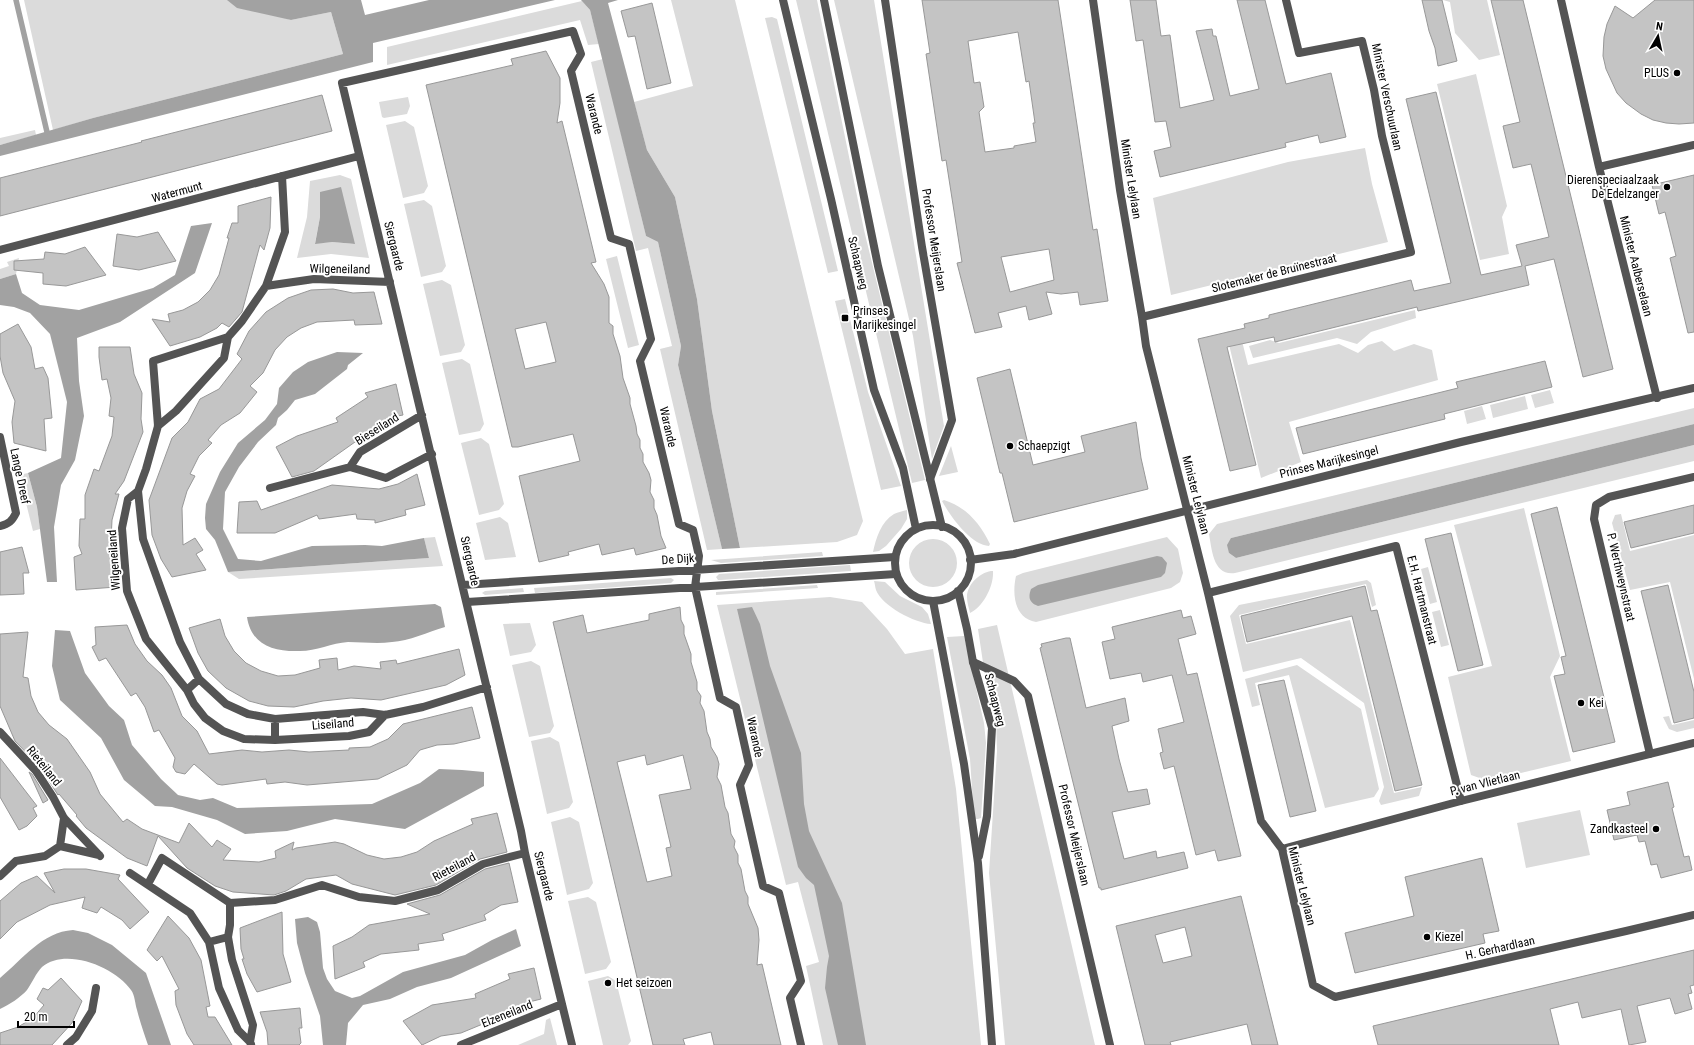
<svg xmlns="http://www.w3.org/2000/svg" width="1694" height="1045" font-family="'Roboto Condensed',sans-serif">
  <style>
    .green { fill: #dbdbdb; fill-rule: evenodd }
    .water { fill: #a2a2a2 }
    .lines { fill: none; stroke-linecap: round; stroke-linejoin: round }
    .stream { stroke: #a2a2a2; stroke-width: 5.5 }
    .building { fill: #c4c4c4; stroke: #989898; fill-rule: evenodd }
    .minor { stroke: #545454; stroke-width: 8 }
    .tertiary { stroke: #545454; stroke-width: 8 }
    .poi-dot { fill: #000; stroke: #fff; stroke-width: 1.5 }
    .labels { text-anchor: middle; stroke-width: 4; stroke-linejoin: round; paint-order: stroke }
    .poi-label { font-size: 12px; fill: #000; stroke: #fff; text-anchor: start }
    .street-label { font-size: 12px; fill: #000; stroke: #fff }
  </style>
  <rect width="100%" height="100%" fill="#fff"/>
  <path class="green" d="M24 0H228L291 20 331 12 343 54 93 118 53 130Z
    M671 0H735L863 521 857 535 837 542 740 548 712 411 697 299 675 197 647 150 634 102 693 86Z
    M796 0H817L864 230 925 480 912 483Z
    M834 0H874L944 426 932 459 913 336Z
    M1443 0H1487L1500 55 1479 60 1455 33 1450 2Z
    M582 1 590 10 599 44 588 45 580 20 387 65V47Z
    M772 17 777 19 838 271 828 273 765 18Z
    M603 59 646 236 658 242 681 346 678 365 722 549 707 550 660 349 672 346 648 248 636 251 591 62Z
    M1476 74 1507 206 1502 217 1509 254 1480 260 1437 84Z
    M408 97 410 106 407 114 384 118 382 117 379 102Z
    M405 121 414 127 428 186 424 193 403 198 386 125Z
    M35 130 36 135 0 145V138Z
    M1365 148 1372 184 1388 242 1171 295 1153 198 1288 162Z
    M340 175 351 179 369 258 331 254 297 258 307 217 310 181ZM320 192 354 244 332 242 315 243 320 217Z
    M424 200 432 206 446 266 442 272 421 277 404 204Z
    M617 256 639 345 628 348 606 259Z
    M19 258 16 274 0 279V269L9 266 7 262Z
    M442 280 451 285 465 345 461 352 440 356 423 284Z
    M845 299 868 392 901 486 881 490 835 301Z
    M1415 310 1416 318 1371 332 1357 344 1337 338 1253 358 1249 346 1270 340 1279 343Z
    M1239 329 1248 365 1339 344 1358 353 1368 345 1382 341 1394 351 1414 344 1432 350 1438 380 1289 422 1301 462 1261 478 1226 332Z
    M462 359 470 364 484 424 480 431 459 435 442 363Z
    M1550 390 1554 403 1535 408 1531 395Z
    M1525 396 1528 409 1493 418 1490 405Z
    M1482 406 1486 419 1467 424 1464 411Z
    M1694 408V424L1231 538 1229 553 1236 558 1694 445V461L1235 573C1213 576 1212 550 1209 534L1217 524Z
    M481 438 489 444 504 504 499 510 479 515 461 443Z
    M951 446 958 472 939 476Z
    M28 473 37 507 40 529 33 531 19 475Z
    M944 500C966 507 980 523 990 544L989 546C971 545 950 516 942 501Z
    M1524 508 1560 656 1550 677 1571 761 1488 781 1471 775 1448 677 1492 666 1454 525Z
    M907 510V519L901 529 886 546 879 551 873 552C876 538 881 522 894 514 898 512 903 511 907 510Z
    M1621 514 1630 551 1694 535V679L1670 582 1630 590 1612 523 1615 515Z
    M500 517 508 523 516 557 485 560 476 523Z
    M435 537 443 566 239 579 228 572 429 558 424 538Z
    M1167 537 1178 549 1183 573 1180 582 1171 588 1036 622C1014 618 1012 594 1016 576L1023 573Z
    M909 563a24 24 0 1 1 48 0a24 24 0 1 1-48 0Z
    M822 552 823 556 721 563 711 560Z
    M850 565 851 571 721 580H718L716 577 719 574Z
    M1428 567 1437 602 1430 604 1421 569Z
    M991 571H993C994 586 983 607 970 613 969 608 967 603 967 597 967 585 979 573 991 571Z
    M671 578 674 580 671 583 535 593 534 588Z
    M1367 580 1371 583 1376 605 1372 607 1366 584 1239 615 1246 644 1350 620 1394 793 1422 787 1419 796 1381 805 1379 801 1384 787 1364 703 1301 658 1243 672 1230 616 1239 605Z
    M874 581 885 582 900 596 922 607 928 614 931 624C915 623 882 606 876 590 875 587 875 584 874 581Z
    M817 585 818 588 716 595V592Z
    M523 588 524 592 485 595 482 593 485 591Z
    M830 597 862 602 887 629 905 654 933 649 956 789 981 1045H823L806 966 819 962 798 882 786 885 717 605Z
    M1440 610 1449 645 1441 647 1432 612Z
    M530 623 536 645 531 652 510 656 503 624Z
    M997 625 1095 1045H1005L989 873 997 751 996 717 985 676 978 629Z
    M964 636 984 723 986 743 981 818 978 819H974L970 759 947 637Z
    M531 661 540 666 554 726 550 733 529 737 512 665Z
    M1297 665 1361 709 1379 789 1374 797 1325 808 1289 675 1255 683 1260 705 1252 707 1245 679Z
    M1669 716 1672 725 1694 720V728L1677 732 1669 729 1663 717Z
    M550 737 559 742 573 802 569 808 547 814 531 741Z
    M1580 810 1590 855 1526 868 1517 823Z
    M570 817 579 822 593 883 589 889 567 895 551 822Z
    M588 897 596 902 611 962 606 969 585 974 568 901Z
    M608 976 616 981 631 1041 628 1045H603L588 981Z
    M550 1018 557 1045H518L544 1034 546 1020Z"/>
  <path class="water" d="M227 0H361L365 15 429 0H555L373 43V62L0 156V145L93 118 343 54 331 12 291 20 237 8Z
    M581 0H618L608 3 647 150 675 197 697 299 712 411 740 548 722 549 678 365 681 346 658 242 646 236 590 10Z
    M341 187 355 244 332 242 315 244 320 217V192Z
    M212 223 195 273 120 322 77 338 79 381 84 416 75 460 61 485 54 527 57 582H47L37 507 28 473 61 458 67 402 50 334 30 313 14 307 0 305V279L16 274 22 293 40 305 79 310 153 288 175 275 191 226Z
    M337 352 363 353 348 365 347 369 315 394 295 400 287 410 278 418 276 425 258 442 239 467 225 492 223 529 238 559 261 561 312 546 365 545 382 546 424 538 429 558 228 572 215 540 206 529 205 518 206 504 220 472 238 443 265 420 277 404 279 388 293 372 308 362Z
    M1694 424V445L1236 558 1229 553 1227 545 1231 538Z
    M1157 556 1162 557 1167 563 1165 573 1161 577 1038 606C1029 603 1028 597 1031 589L1038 585Z
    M435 604 441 607 445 627C428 632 409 641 392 642 377 644 363 642 348 642 332 643 316 651 300 651 274 652 251 645 247 617Z
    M752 607 760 624 770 666 801 753 804 804 809 831 842 903 866 1045H838L825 988 827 967 829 956 814 885 806 878 798 867 737 609Z
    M55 630 70 631 85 673 109 706 124 720 132 745 161 779 178 795 200 800 213 798 237 808 372 804 420 783 439 769 462 770 484 772V786L405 829 335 819 287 831 245 834 217 820 172 807 155 806 124 780 101 738 60 700 52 666Z
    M308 917 317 922 320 932 323 968 327 979 335 991 352 998 360 996 403 972 465 955 492 940 516 929 521 946 451 978 417 987 390 999 363 1005 348 1023 346 1045H323L320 1016 305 973 297 943 295 919Z
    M73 930 88 933 112 945 146 973 171 1045H148C144 1033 140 1022 137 1010 135 1004 135 995 131 990 115 967 66 947 42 967 36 973 32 983 27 990 21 997 9 1005 0 1009V978C23 959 42 932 73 930Z"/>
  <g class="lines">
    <path class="stream" d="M16 0 47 132"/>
  </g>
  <path class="building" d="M922 0H1058L1093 230 1097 229 1108 301 1080 305 1078 292 1061 294 1046 292 1052 314 1029 320 1026 306 998 313 1002 327 975 333 957 263 962 262 946 160 942 161 926 54 930 53ZM1018 32 1026 82 1029 81 1035 123H1033L1036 142 1014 146V148L985 152 979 112 984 107 980 82 974 83 968 41ZM1049 249 1054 280 1010 292 1001 257Z
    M1130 0H1156L1161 36 1170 35 1180 108 1214 100 1196 31 1212 29 1213 36H1216L1230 96 1259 89 1237 0H1265L1286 84 1331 73 1346 137 1320 143 1318 135 1285 143 1286 147 1160 177 1154 151 1171 147 1166 121 1155 122 1143 40 1136 41Z
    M1422 0H1442L1457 61 1438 66 1435 48 1429 31Z
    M1491 0H1523L1613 369 1583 377 1554 259 1525 266 1529 285 1431 308 1418 311 1417 307 1275 342 1274 337 1227 347 1256 465 1230 471 1198 339 1245 328 1244 324 1269 318V315L1411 280 1414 291 1451 283 1406 99 1436 92 1481 275 1522 266 1516 245 1549 237 1531 164 1513 168 1503 126 1520 122Z
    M1655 0H1694V123L1679 124 1666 123 1653 120 1641 114 1626 103 1617 93 1606 69 1603 56 1604 37 1607 24 1615 6 1633 18Z
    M652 3 671 83 647 89 635 36 628 37 621 11Z
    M546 51 560 78V103L557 123 562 121 596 262 591 263 604 284 609 297V323L613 326V334L620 356 623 378 630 398V404L636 426 637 434 640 440V448L643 454V462L649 473 651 480 650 492 654 500V508L657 515 661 536 666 548 636 555 634 548 602 555 599 544 568 552 569 555 539 562 519 476 580 461 573 434 518 447H512L426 85 513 65 511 59ZM546 322 556 362 525 369 515 329Z
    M322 95 332 131 0 216V178L142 142 141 141Z
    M1694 175V332L1688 333 1670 258 1676 256 1665 212 1659 214 1652 185Z
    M271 197 270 228 264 250 260 245 242 312 229 327 222 323 217 328 200 337 170 346 152 319 170 322 168 314 183 310 198 302 210 290 219 275 229 238H227L232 223H238V206Z
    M158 232 176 261 139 270 113 266 117 234 137 237Z
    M85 247 106 275 66 286 43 284V273L14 270V261L44 259 45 252 65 254Z
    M333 289 353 293 374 292 382 324 355 325 354 320 317 322 301 328 287 337 275 350 263 373 250 386 257 392 240 413 221 425 208 440 212 443 199 456 190 474 195 476 187 491 182 508 183 545 195 538 203 550 196 554 206 570 172 577 161 559 152 535 149 500 172 438 188 422 200 399 219 389 242 359 237 354 249 331 266 312 288 298 311 290Z
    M18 324 31 347 35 369 43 367 48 378 52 418 44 419 46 451 14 443 12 422 15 401 3 373 0 356V334Z
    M99 347H130L134 374 142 393 141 419 143 432 124 481 115 494H119L112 520 111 540 116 587 76 590 74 557 82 554 79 546 80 519H85V495L94 469 99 471 112 436 114 417 109 416 111 398 107 379 102 380 99 357Z
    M1545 361 1552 387 1444 414 1445 419 1303 454 1296 428 1458 388 1456 382Z
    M1010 369 1033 465 1085 452 1081 436 1136 422 1141 458 1148 489 1014 522 1002 473H1000L998 465 977 378Z
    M396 384 403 415 387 418 369 435 356 443 355 442 314 471 292 477 276 447 297 436 338 422 336 418 368 397 365 393Z
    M417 474 425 505 405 510 406 515 375 523V520L357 519 356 514 319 519 317 515 275 533H237L239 502 257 501 261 510 332 485 379 489 398 484Z
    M1694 505V533L1631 548 1624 522Z
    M1557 507 1615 742 1573 752 1554 676 1565 674 1561 657 1566 656 1531 514Z
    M1451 533 1483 665 1458 671 1425 539Z
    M22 547 29 573H23L24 594 0 595V552Z
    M1668 585 1694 692V718L1674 723 1641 591Z
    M1365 586 1371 611 1377 610 1422 785 1395 791 1352 616 1247 642 1241 616Z
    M680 607 681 620 684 626V634L691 654V662L697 682V690L701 696 700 703 704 711 707 732 710 739 711 747 717 757 719 764 717 777 721 785 725 807 728 813 731 834 735 841 734 847 738 855V863L741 869 745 891 748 897V904L758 928 759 940 757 965 762 964 781 1045H714L711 1032 683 1039 685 1045H653L553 622 583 615 587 633 649 620V614ZM645 755 647 765 683 755 691 789 659 795 671 847 666 848 672 876 647 882 617 762Z
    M1181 610 1183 618 1191 616 1196 634 1178 639 1187 675 1197 673 1241 856 1218 861 1215 850 1196 855 1174 766 1164 769 1160 753 1163 752 1158 729 1184 722 1172 675 1143 682 1141 673 1110 679 1102 642 1115 639 1112 627Z
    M220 619 225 636 234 651 246 663 261 671 278 676 295 675 320 668 319 660 337 658 338 670 354 666 381 669 380 662 396 660 397 664 459 649 465 675 446 685 381 700 351 698 323 701 294 707 268 706 249 701 226 688 208 671 198 653 189 628Z
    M127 625 135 644 147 661 162 675 171 688 182 716 197 731 209 754 242 750 262 752 289 750 309 752 349 750V748L370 747 388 739 403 724 472 707 480 738 454 744 437 745 420 750 407 765 378 779 307 785 285 782 267 784 266 779 222 785 217 784 194 764 185 774 176 772 173 767 175 758 159 730 154 732 145 707 136 693 131 696 106 658 99 661 92 647 96 645 95 627Z
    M28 632 23 677 28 678 31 696 38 712 49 725 67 739 90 772 100 794 123 822 127 819 142 829 179 843 189 823 212 847 217 840 231 849 223 860 259 862 276 858 275 851 294 842 292 850 296 848 335 842 344 844 367 855 384 859 401 857 417 852 434 841 473 824 471 819 497 813 507 852 480 859 436 885 395 895 352 884 336 875 306 879 286 891 274 895 233 892 215 886 187 868 158 836 147 866 127 858 86 828 76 816 77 815 59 794 58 795 40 767 15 741 0 706V634Z
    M1066 638H1070L1086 708 1125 698 1129 721 1112 726 1119 759 1128 792 1147 789 1150 804 1112 812 1124 859 1156 851 1157 858 1184 852 1188 868 1101 890V888H1099L1040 648 1042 647 1041 644Z
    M1284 680 1316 811 1290 817 1258 685Z
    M0 758 37 806 33 808 37 816 27 826 19 830 0 797Z
    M29 772 32 774 48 800 43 803Z
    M1668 782 1674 807 1672 808 1684 857 1689 856 1692 870 1661 878 1657 864 1651 865 1645 841 1639 842 1637 835 1614 840 1607 810 1630 805 1627 792Z
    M1482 858 1499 931 1483 934 1485 943 1355 973 1345 933 1414 916 1405 877Z
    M509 863 518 902 501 905 484 915 486 920 442 934 444 940 418 944 419 950 381 954 363 962 365 967 335 979 333 946 352 937 369 925 430 914 407 904 440 895 485 869Z
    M64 869H86L120 875 118 879 149 912 130 929 122 920 101 907 97 913 82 908 85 897 50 905 17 922 0 939V901L21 883 37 876 55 893 44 873Z
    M1241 896 1278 1045H1252L1247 1024 1170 1042 1171 1045H1145L1116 926ZM1185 927 1192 956 1163 963 1155 935Z
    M282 912 283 954 291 982 257 992 247 974 242 959H244L241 949 240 928Z
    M168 916 189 938 201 960 210 1006 206 1007 208 1017H215L232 1045H194L187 1034 176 1005 175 991 179 989 162 956 157 961 147 950Z
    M1694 950V985L1690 986 1692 993 1688 994 1692 1009 1675 1014 1670 998 1637 1006 1646 1042 1629 1045 1621 1009 1582 1018 1578 1002 1550 1009 1559 1045H1378L1373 1026Z
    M534 968 541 999 521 1004 504 1017 490 1022V1021L461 1033 441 1036 422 1045 403 1021 432 1005 476 998 475 994 510 979 508 974Z
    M61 978 82 1001 72 1023 52 1045H0V1033L18 1027 33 1018 44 1005 37 999 43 988 48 990Z
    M300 1008 302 1028H299L301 1043 299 1045H268L267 1032 260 1012Z"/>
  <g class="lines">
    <path class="minor" d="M885 0 922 247 952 420 930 479
      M1093 0 1120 190 1142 317 1146 346 1208 593 1261 821 1282 849 1313 985 1335 997 1626 931 1694 915
      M1561 0 1599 167 1657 398
      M1599 167 1694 145
      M0 250 359 156
      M266 286 285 232 282 176
      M1142 317 1411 252 1382 136 1374 90 1362 41 1299 53 1286 0
      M228 337 153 361 158 426 146 469 138 491 143 539 180 642 199 679 226 704 248 714 275 719 363 712 385 715 423 707 487 687
      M158 426 176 411 224 358 228 337 242 321 266 286 314 279 390 282
      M0 437 16 513C12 521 9 524 0 526
      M350 467 360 452 422 415
      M270 488 350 467 386 478 432 454
      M138 491 128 499 122 528 127 591 146 639 187 690 194 704 205 718 223 731 244 739 275 740 349 736 369 732 385 715
      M463 585 895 557
      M1208 593 1396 546 1461 801
      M467 602 896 574
      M973 662 1014 681 1028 696 1110 1045
      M187 690 199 679
      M275 719V740
      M0 732 36 771 53 797 64 818 100 856
      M1650 754 1594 519 1596 505 1609 497 1694 477
      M60 846 64 818
      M1282 849 1461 801 1694 743
      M130 873 190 913 209 942 219 988 238 1030 250 1042 251 1044
      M0 876 16 861 45 856 60 846 99 855
      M148 884 162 858 230 903V925L228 937 232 960 253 1025 250 1042
      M230 903 275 900 322 885 359 897 395 901 438 890 483 864 525 853
      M209 942 228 937
      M67 1045 76 1037 92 1011 96 988
      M461 1045 562 1004
      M572 1045 525 853 521 831 342 83 573 31 581 54 571 71 611 238 629 244 651 339 640 361 679 524 693 530 699 556 695 587 720 698 736 707 749 765 740 785 763 886 779 893 801 981 790 998 801 1045"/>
    <path class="tertiary" d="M783 0 831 199 874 390 903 468 916 529
      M824 0 878 266 942 527
      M895 563a38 38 0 1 1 76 0a38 38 0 1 1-76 0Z
      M970 560 1014 554 1461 442 1694 388
      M958 591 967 629 973 662 992 728 987 816 979 856
      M933 601 964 764 978 863 992 1045"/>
  </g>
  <g class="poi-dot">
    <circle cx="1677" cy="73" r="4"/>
    <circle cx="1667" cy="187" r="4"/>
    <rect x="841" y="314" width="8" height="8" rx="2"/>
    <circle cx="1010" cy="446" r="4"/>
    <circle cx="1581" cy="703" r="4"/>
    <circle cx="1656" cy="829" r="4"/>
    <circle cx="1427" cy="937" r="4"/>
    <circle cx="608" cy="983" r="4"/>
  </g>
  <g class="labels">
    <g class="poi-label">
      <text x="1669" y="77" text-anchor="end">PLUS</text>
      <text x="1659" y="184" text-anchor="end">Dierenspeciaalzaak<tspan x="1659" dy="14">De Edelzanger</tspan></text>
      <text x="853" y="315">Prinses<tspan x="853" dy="14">Marijkesingel</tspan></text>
      <text x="1018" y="450">Schaepzigt</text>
      <text x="1589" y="707">Kei</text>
      <text x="1648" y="833" text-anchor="end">Zandkasteel</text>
      <text x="1435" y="941">Kiezel</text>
      <text x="616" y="987">Het seizoen</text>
    </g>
    <g class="street-label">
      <text transform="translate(1387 97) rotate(78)" y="4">Minister Verschuurlaan</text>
      <text transform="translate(594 114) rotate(76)" y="4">Warande</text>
      <text transform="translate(1131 179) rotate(81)" y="4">Minister Lelylaan</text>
      <text transform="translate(177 192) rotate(-15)" y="4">Watermunt</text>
      <text transform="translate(934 240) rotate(81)" y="4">Professor Meijerslaan</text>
      <text transform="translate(394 246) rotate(76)" y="4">Siergaarde</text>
      <text transform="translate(858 263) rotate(77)" y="4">Schaapweg</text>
      <text transform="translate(1636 266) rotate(76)" y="4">Minister Aalberselaan</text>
      <text transform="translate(340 269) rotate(1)" y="4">Wilgeneiland</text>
      <text transform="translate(1274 273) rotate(-14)" y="4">Slotemaker de Bruïnestraat</text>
      <text transform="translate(668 427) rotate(77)" y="4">Warande</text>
      <text transform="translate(377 429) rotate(-32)" y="4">Bieseiland</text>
      <text transform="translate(1329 462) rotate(-14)" y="4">Prinses Marijkesingel</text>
      <text transform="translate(20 476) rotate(78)" y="4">Lange Dreef</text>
      <text transform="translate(1196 495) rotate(76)" y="4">Minister Lelylaan</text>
      <text transform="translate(678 559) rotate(-4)" y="4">De Dijk</text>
      <text transform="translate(114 560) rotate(-94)" y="4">Wilgeneiland</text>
      <text transform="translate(470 561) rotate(77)" y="4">Siergaarde</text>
      <text transform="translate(1621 577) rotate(77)" y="4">P. Werthweynstraat</text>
      <text transform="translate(1422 600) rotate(76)" y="4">E.H. Hartmanstraat</text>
      <text transform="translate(995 700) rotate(76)" y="4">Schaapweg</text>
      <text transform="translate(333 724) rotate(-5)" y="4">Liseiland</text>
      <text transform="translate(755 737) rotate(78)" y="4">Warande</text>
      <text transform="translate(44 766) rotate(51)" y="4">Rieteiland</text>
      <text transform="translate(1485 783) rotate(-14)" y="4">P. van Vlietlaan</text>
      <text transform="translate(1074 835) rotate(77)" y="4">Professor Meijerslaan</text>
      <text transform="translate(454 867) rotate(-28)" y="4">Rieteiland</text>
      <text transform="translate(544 876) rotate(76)" y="4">Siergaarde</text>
      <text transform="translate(1302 886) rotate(76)" y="4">Minister Lelylaan</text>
      <text transform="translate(1500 948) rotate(-13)" y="4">H. Gerhardlaan</text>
      <text transform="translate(507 1014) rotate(-22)" y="4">Elzeneiland</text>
    </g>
  </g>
  <g transform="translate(1658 36) rotate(9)" stroke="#ffffff" stroke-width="3" paint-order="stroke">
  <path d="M0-3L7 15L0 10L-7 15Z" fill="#000000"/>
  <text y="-6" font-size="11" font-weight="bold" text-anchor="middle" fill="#000000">N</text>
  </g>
  <path d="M18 1021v6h56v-6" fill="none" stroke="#000000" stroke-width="2"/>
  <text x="24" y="1021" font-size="12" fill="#000000" stroke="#ffffff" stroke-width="3" paint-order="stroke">20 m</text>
</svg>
